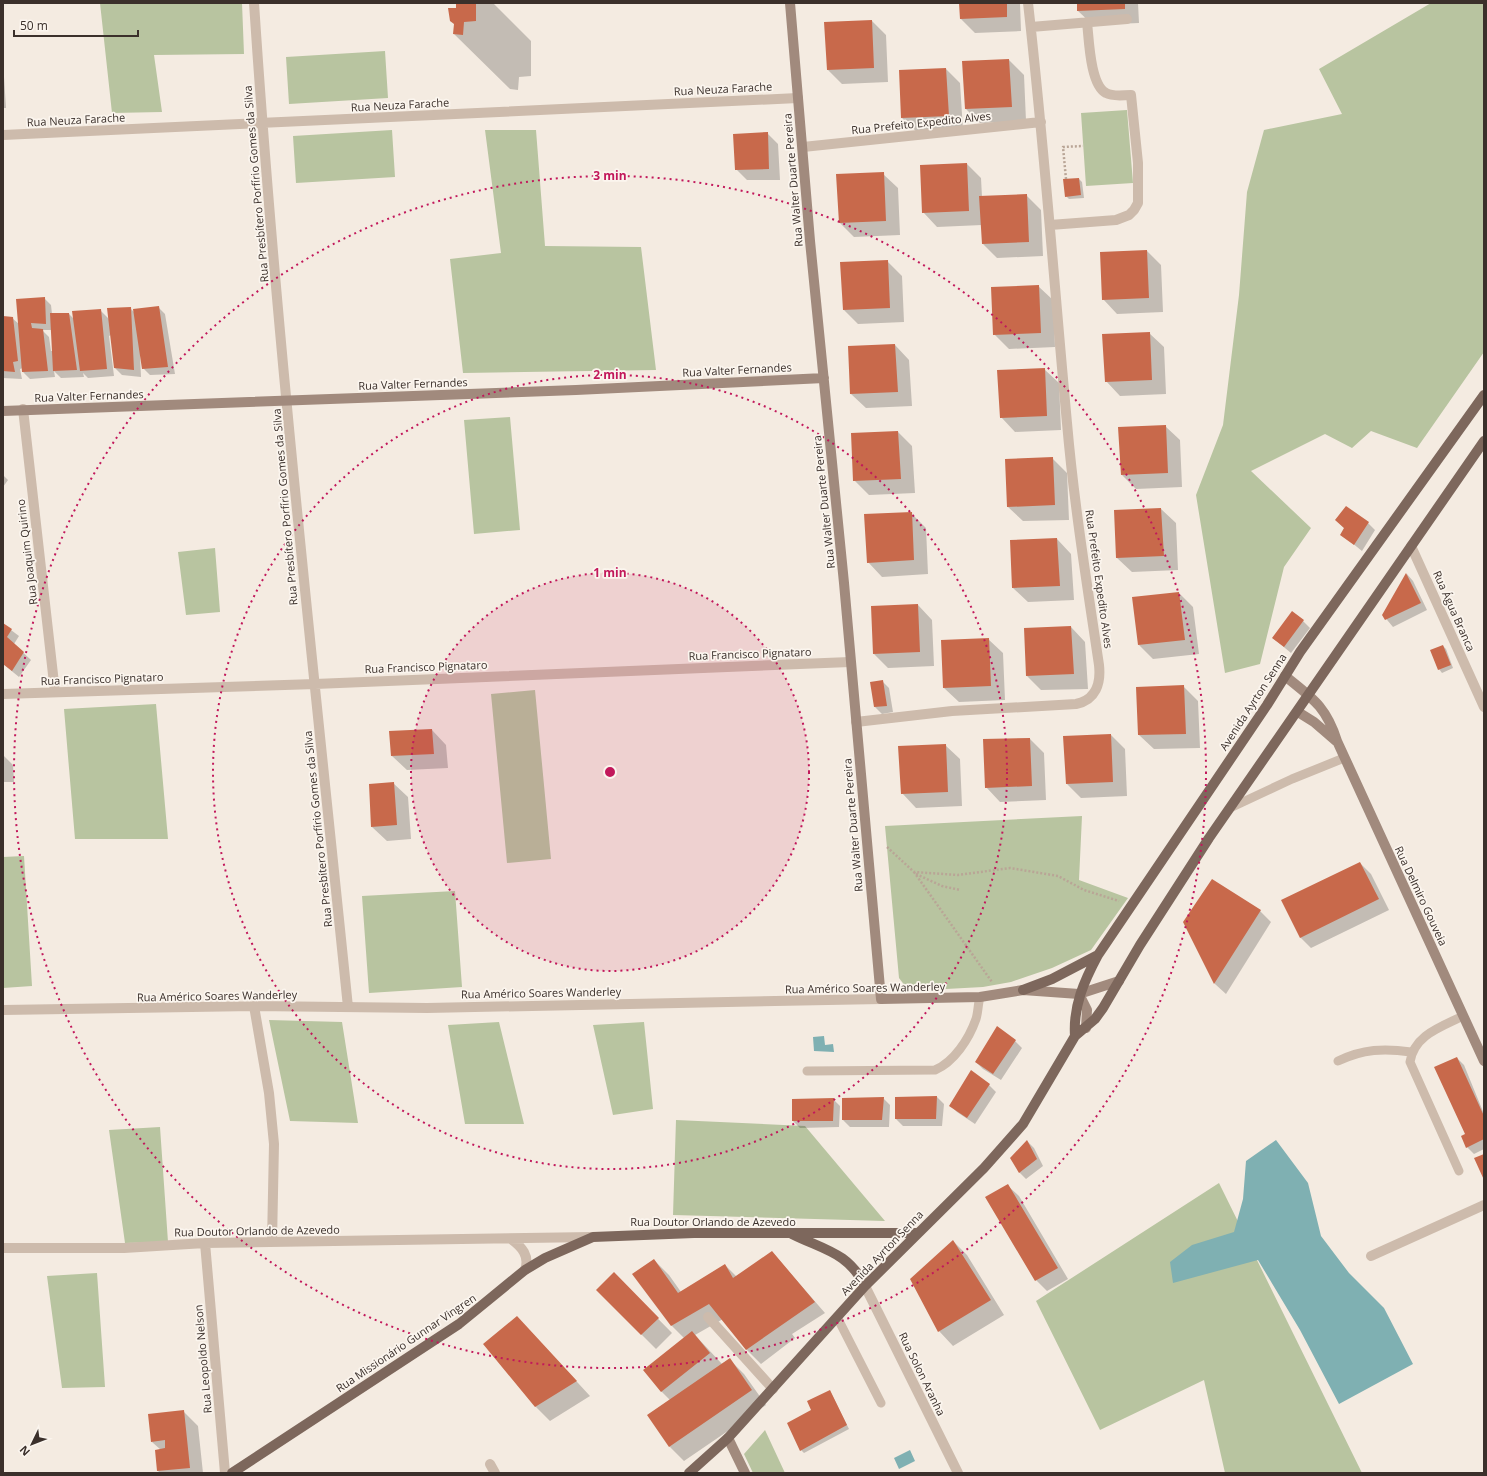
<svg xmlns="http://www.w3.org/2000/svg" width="1487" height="1476" font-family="'Open Sans',sans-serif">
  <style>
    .green { fill: #b8c4a0 }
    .water { fill: #7fb0b2 }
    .shadow { fill: #0003; fill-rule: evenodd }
    .building { fill: #c8694b }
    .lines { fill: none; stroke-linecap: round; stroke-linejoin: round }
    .path { stroke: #b9a596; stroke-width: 2.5; stroke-dasharray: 2 2; stroke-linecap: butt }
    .lane { stroke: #cdbbac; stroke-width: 9 }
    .street { stroke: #cdbbac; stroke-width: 10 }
    .secondary { stroke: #a18a7d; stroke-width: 10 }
    .primary { stroke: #7d675c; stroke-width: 10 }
    .ring { fill: none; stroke: #c2185b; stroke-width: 2; stroke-dasharray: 2 4 }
    .labels { text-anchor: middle; stroke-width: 3.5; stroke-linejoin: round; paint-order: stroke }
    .street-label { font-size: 11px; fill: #3b302b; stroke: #fbf5ee }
    .centre { fill: #c2185b; stroke: #fbf5ee; stroke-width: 2 }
    .ring-label { font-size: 12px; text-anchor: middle; font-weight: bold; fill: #c2185b; stroke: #fbf5ee; stroke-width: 3.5; stroke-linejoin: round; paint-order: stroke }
  </style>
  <rect width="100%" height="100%" fill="#f4ebe1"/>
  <path class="green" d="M100 3H242L244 54 154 55 162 112 112 113Z
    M1431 3H1484V352L1417 448 1371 431 1352 448 1325 434 1251 471 1311 528 1284 567 1260 664 1225 673 1196 495 1223 425 1239 295 1247 192 1264 130 1342 114 1319 69Z
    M385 51 388 98 289 104 286 57Z
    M1127 110 1133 183 1086 186 1081 113Z
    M392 130 395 177 296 183 293 136Z
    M485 130H536L545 246 641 247 656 370 463 373 450 259 501 253Z
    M510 417 520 530 474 534 464 420Z
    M215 548 220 612 186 615 178 552Z
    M535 690 551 859 507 863 491 694Z
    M156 704 168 839H75L64 709Z
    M1082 816 1079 880 1128 898 1091 950 1052 968 1011 982 983 987 909 991 899 978 885 826Z
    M24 856 32 986 3 988V857Z
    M455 891 462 987 369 993 362 896Z
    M269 1020 342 1022 358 1123 290 1121Z
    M499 1022 524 1124H465L448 1025Z
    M644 1022 653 1109 613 1115 593 1025Z
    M676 1120 805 1126 885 1221 673 1215Z
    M160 1127 168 1242 125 1243 109 1130Z
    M1219 1183 1362 1473H1225L1204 1380 1100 1430 1036 1301Z
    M97 1273 105 1387 62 1388 47 1276Z
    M765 1430 785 1473H753L744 1454Z"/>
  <path class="water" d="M824 1036 825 1045 833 1044 834 1052 814 1051 813 1037Z
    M1276 1140 1308 1183 1321 1236 1349 1273 1384 1308 1413 1364 1339 1404 1300 1330 1258 1260 1173 1283 1170 1262 1192 1245 1234 1232 1243 1199 1246 1161Z
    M910 1450 915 1461 899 1469 894 1458Z"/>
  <path class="shadow" d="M457 3H493L531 41V76L519 77 518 90 510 89 454 34Z
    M960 3H1020L1021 31 975 33 961 19Z
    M1078 3H1138L1139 23 1093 25 1078 11Z
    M872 21 886 35 888 82 842 84 828 70Z
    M1009 60 1024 75 1026 121 980 123 966 109 963 62Z
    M3 61 6 108H3Z
    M946 69 960 83 963 130 917 132 902 118Z
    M767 133 778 144 780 180H747L736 169Z
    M967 164 981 178 982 197 1026 195 1041 210 1043 256 997 258 983 244 982 225 937 227 923 212Z
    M883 174 898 188 900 235 854 237 839 222Z
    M1079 179 1082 182 1084 198 1069 199 1066 196Z
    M1147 251 1161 265 1163 312 1117 314 1103 299Z
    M887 261 902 276 904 322 858 324 844 310Z
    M1038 286 1053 300 1055 347 1009 349 994 334Z
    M44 298 51 305 52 314H69L74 319 100 310 109 319 130 308 135 313 158 307 165 314 175 374 150 375 143 368 141 355H140L141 377 122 375 115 368 111 335 109 336 114 376 88 378 83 373 84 377 61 378 54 371 55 377 30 379 23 372V368L20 369 22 379 3 378V317L12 318 19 324ZM42 330H52L53 351H51L49 337Z
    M1149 333 1164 347 1166 394 1120 396 1106 381Z
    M895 345 909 360 912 406 866 408 851 394Z
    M1044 369 1059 383 1061 430 1015 432 1001 417Z
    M1165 426 1180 440 1182 487 1136 489 1122 475Z
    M898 432 912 446 915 493 869 495 854 480Z
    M1052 458 1067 473 1069 520 1023 521 1008 507Z
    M3 475 8 480 3 487Z
    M1161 509 1176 523 1178 570 1132 572 1117 558 1115 511Z
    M911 513 926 528 928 574 882 577 868 562Z
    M1336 520 1368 523 1375 530 1362 551 1341 534 1345 529Z
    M1057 539 1071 554 1074 600 1028 602 1013 588Z
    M1407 574 1413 581 1427 610 1393 627 1383 615Z
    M1179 593 1193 607 1199 654 1153 659 1139 645Z
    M918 605 932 620 934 666 888 668 874 654Z
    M1303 621 1310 628 1291 653 1273 638Z
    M3 624 19 636 14 644 31 660 19 677 3 664Z
    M1071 627 1085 642 1088 689 1041 690 1027 676Z
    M988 639 1003 653 1005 700 959 702 944 688Z
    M1443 646 1446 649 1453 668 1442 673 1439 669Z
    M882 681 889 688 893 712 882 714 875 707Z
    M1183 686 1198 701 1200 748 1154 749 1139 735 1137 688Z
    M432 730 446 745 448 768 407 770 392 756 390 732Z
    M1111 735 1125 749 1127 796 1081 798 1067 784Z
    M1030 739 1044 753 1046 800 1000 802 986 787Z
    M945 745 960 759 962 806 916 808 902 793Z
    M3 755 13 765 14 782H3Z
    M393 783 408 797 411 839 387 841 372 827Z
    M1360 863 1371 874 1389 910 1311 948 1300 937Z
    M1260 911 1271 922 1226 994 1215 984 1184 923Z
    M1015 1041 1022 1048 1001 1080 983 1069 976 1062Z
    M1457 1058 1464 1065 1484 1114V1149L1474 1154 1467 1147Z
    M989 1085 996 1092 975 1124 957 1112 950 1105Z
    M937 1097 944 1104 942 1126H903L896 1119Z
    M883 1098 890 1105 889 1127H850L843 1120Z
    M833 1099 840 1106 839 1127 800 1128 793 1121Z
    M1027 1141 1034 1148 1043 1166 1026 1179 1019 1172Z
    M1008 1186 1019 1196 1068 1279 1047 1291 1036 1280Z
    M953 1241 967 1255 1004 1315 953 1346 939 1331Z
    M772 1252 825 1313 792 1334 795 1338 761 1364 746 1349 723 1319 695 1335 722 1364 729 1359 744 1374 766 1405 684 1461 670 1447 648 1415 670 1400 661 1391 684 1338 672 1326 654 1260 669 1275 681 1292 725 1265 737 1277Z
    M614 1274 672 1333 656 1349 597 1290Z
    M531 1332 590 1396 550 1421 536 1407 484 1344Z
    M830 1391 849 1429 804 1453 801 1450 812 1410Z
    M183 1411 198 1426 203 1473H160L158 1471 161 1450 152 1442Z"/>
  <path class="building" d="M456 3H476V21L464 22 463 35 453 34 454 24 450 21 448 8H456Z
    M959 3H1007V17L960 19Z
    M1077 3H1125V9L1077 11Z
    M872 20 874 68 827 70 824 22Z
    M1009 59 1012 107 965 109 962 61Z
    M946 68 949 116 901 118 899 70Z
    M768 132 769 169 735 170 733 134Z
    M967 163 969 211 922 213 920 165Z
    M884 172 886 221 839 223 836 174Z
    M1079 178 1081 195 1065 197 1063 179Z
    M1027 194 1029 242 982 244 979 196Z
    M1147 250 1149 298 1102 300 1100 252Z
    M888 260 890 308 843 310 840 262Z
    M1039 285 1041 333 993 335 991 287Z
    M45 297 46 324 31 323 32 328 43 329 48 371 22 372 16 299Z
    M159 306 168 367 142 369 133 309Z
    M131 307 134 370 114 368 107 308Z
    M101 309 107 369 80 371 72 311Z
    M50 313H69L77 370 53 371Z
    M3 316 13 317 18 361 13 362 15 372 3 371Z
    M1150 332 1152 380 1105 382 1102 334Z
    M895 344 898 392 850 394 848 346Z
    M1045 368 1047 416 1000 418 997 370Z
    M1166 425 1168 473 1121 475 1118 427Z
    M898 431 901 479 853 481 851 433Z
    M1053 457 1055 505 1007 507 1005 459Z
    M1346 506 1369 522 1354 545 1340 535 1344 528 1335 520Z
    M1161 508 1164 556 1116 558 1114 510Z
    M912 512 914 560 867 563 864 514Z
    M1057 538 1060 586 1012 588 1010 540Z
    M1406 573 1421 603 1385 620 1382 615Z
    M1179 592 1185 640 1138 645 1132 597Z
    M918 604 920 652 873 654 871 606Z
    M1292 611 1304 620 1284 647 1272 638Z
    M3 623 12 629 7 637 24 652 12 671 3 664Z
    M1071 626 1074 674 1026 676 1024 628Z
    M989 638 991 686 943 688 941 640Z
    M1443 645 1451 665 1438 670 1430 650Z
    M883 680 887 706 874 707 870 682Z
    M1184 685 1186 734 1138 735 1136 687Z
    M432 729 434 754 391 756 389 731Z
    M1111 734 1113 782 1066 784 1063 736Z
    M1030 738 1032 786 985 788 983 739Z
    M946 744 948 792 901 794 898 746Z
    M394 782 397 825 371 827 369 784Z
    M1360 862 1379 899 1300 938 1281 900Z
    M1212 879 1261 910 1214 984 1183 922Z
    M997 1026 1016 1040 993 1074 975 1062Z
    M1457 1057 1484 1116V1139L1466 1148 1461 1136 1465 1134 1434 1067Z
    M971 1070 990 1084 967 1118 949 1106Z
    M937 1096 936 1119H895V1097Z
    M884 1097 882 1120H842V1098Z
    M834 1098 833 1121H792V1099Z
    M1027 1140 1037 1159 1019 1173 1010 1158Z
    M1484 1154V1180L1474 1158Z
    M1008 1184 1058 1268 1035 1281 985 1197Z
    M953 1240 991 1300 938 1332 910 1279Z
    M772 1251 815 1302 746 1350 709 1304 671 1326 632 1274 654 1259 678 1293 725 1264 733 1278Z
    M614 1272 659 1318 641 1335 596 1290Z
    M517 1316 577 1381 535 1407 483 1344Z
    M692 1331 710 1353 661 1392 643 1370Z
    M730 1358 752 1390 669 1447 647 1415Z
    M830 1390 847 1425 800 1451 787 1423 811 1410 807 1401Z
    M184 1410 190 1468 157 1471 155 1450 165 1448V1440L151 1442 148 1414Z"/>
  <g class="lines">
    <path class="path" d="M1066 179 1063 147 1083 146
      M887 847 914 872 958 875 1010 868 1058 876 1084 890 1119 901
      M914 872 992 982
      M916 874 942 886 960 890"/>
    <path class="lane" d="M1230 808 1292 779 1344 758
      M1338 1061C1363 1049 1384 1048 1411 1052
      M807 1071 935 1070C954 1062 969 1039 976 1019 978 1013 978 1004 980 997
      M1459 1171 1410 1062C1414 1035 1441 1027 1463 1016
      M837 1317 881 1403"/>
    <path class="street" d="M254 3C276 338 314 673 348 1007
      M1031 27 1127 19
      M3 135 798 98
      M803 147 1041 122
      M1050 225 1116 220 1129 215 1134 210 1138 203V163L1131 95C1123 95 1113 97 1106 93 1090 85 1089 39 1087 22
      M23 409 55 692
      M1411 546 1484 707
      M3 694 315 684 850 662
      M856 722 952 711 1076 704C1096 700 1101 683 1099 665 1087 584 1074 504 1067 423 1054 283 1044 143 1028 3
      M254 1006 269 1093 274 1144 272 1242
      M3 1010 254 1006 427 1008 881 999
      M511 1239C522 1247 530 1256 525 1270
      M205 1243 225 1473
      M3 1248H124L205 1243 593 1237
      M1371 1256 1484 1205
      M865 1286 958 1473
      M708 1317 773 1389
      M490 1464 495 1473"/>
    <path class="secondary" d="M790 3 810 241 844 583 881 999 980 997 1023 990 1079 994 1119 981
      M3 411 576 390 824 378
      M1285 676C1312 698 1326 706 1337 741L1484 1061
      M1298 712 1314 722 1336 741
      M1079 994 1087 1010 1086 1028
      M728 1438 745 1473"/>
    <path class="primary" d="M1023 990 1052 979 1098 955
      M1075 1036C1073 1006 1084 981 1098 955L1267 705 1300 652 1484 395
      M792 1234C824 1250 848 1252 865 1286
      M232 1473 459 1324 525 1270 545 1258 593 1237 694 1233H916
      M689 1473 728 1438 865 1286 984 1168 1023 1124 1075 1036 1095 1019 1103 1008 1140 945 1209 838 1484 441"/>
  </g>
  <circle cx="610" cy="772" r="199" fill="#c2185b" fill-opacity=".12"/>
  <g class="ring">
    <circle cx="610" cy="772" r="199"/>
    <circle cx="610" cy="772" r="397"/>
    <circle cx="610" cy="772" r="596"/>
  </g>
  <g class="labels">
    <g class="street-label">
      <text transform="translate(723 89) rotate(-3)" y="4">Rua Neuza Farache</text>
      <text transform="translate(400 105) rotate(-3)" y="4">Rua Neuza Farache</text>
      <text transform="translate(76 120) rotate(-3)" y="4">Rua Neuza Farache</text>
      <text transform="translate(921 123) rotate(-6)" y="4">Rua Prefeito Expedito Alves</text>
      <text transform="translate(793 180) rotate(-95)" y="4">Rua Walter Duarte Pereira</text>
      <text transform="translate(256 184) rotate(-95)" y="4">Rua Presbítero Porfírio Gomes da Silva</text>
      <text transform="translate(737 370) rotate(-3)" y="4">Rua Valter Fernandes</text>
      <text transform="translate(413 384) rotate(-2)" y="4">Rua Valter Fernandes</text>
      <text transform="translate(89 396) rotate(-2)" y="4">Rua Valter Fernandes</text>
      <text transform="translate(824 502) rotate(-96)" y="4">Rua Walter Duarte Pereira</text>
      <text transform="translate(285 507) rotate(-95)" y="4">Rua Presbítero Porfírio Gomes da Silva</text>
      <text transform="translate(27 552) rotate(-97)" y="4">Rua Joaquim Quirino</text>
      <text transform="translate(1099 579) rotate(82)" y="4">Rua Prefeito Expedito Alves</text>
      <text transform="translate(1454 611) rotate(66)" y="4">Rua Água Branca</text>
      <text transform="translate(750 654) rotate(-2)" y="4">Rua Francisco Pignataro</text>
      <text transform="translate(426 667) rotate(-2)" y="4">Rua Francisco Pignataro</text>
      <text transform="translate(102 679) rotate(-2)" y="4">Rua Francisco Pignataro</text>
      <text transform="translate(1253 702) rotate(-57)" y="4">Avenida Ayrton Senna</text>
      <text transform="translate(853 825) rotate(-95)" y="4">Rua Walter Duarte Pereira</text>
      <text transform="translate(318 829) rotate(-96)" y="4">Rua Presbítero Porfírio Gomes da Silva</text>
      <text transform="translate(1421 896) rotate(65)" y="4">Rua Delmiro Gouveia</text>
      <text transform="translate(865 988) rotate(-1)" y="4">Rua Américo Soares Wanderley</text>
      <text transform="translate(541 993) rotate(-1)" y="4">Rua Américo Soares Wanderley</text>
      <text transform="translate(217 996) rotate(-1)" y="4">Rua Américo Soares Wanderley</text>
      <text x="713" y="1226">Rua Doutor Orlando de Azevedo</text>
      <text transform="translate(257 1231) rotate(-1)" y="4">Rua Doutor Orlando de Azevedo</text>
      <text transform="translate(882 1253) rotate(-46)" y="4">Avenida Ayrton Senna</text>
      <text transform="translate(406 1343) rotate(-34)" y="4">Rua Missionário Gunnar Vingren</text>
      <text transform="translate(203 1359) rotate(-95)" y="4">Rua Leopoldo Nelson</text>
      <text transform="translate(922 1374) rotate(64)" y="4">Rua Solon Aranha</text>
    </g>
  </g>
  <circle cx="610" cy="772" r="6" class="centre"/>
  <g class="ring-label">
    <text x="610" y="180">3 min</text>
    <text x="610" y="379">2 min</text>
    <text x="610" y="577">1 min</text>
  </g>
  <rect width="1487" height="1476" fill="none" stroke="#3b302b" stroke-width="8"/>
  <g transform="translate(32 1444) rotate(227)" stroke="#fbf5ee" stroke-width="3" paint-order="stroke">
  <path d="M0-3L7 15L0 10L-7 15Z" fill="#3b302b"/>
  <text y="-6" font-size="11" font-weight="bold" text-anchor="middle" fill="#3b302b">N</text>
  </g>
  <path d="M14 30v6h124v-6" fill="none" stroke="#3b302b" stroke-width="2"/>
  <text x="20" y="30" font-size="12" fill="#3b302b" stroke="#fbf5ee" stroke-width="3" paint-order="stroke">50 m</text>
</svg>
